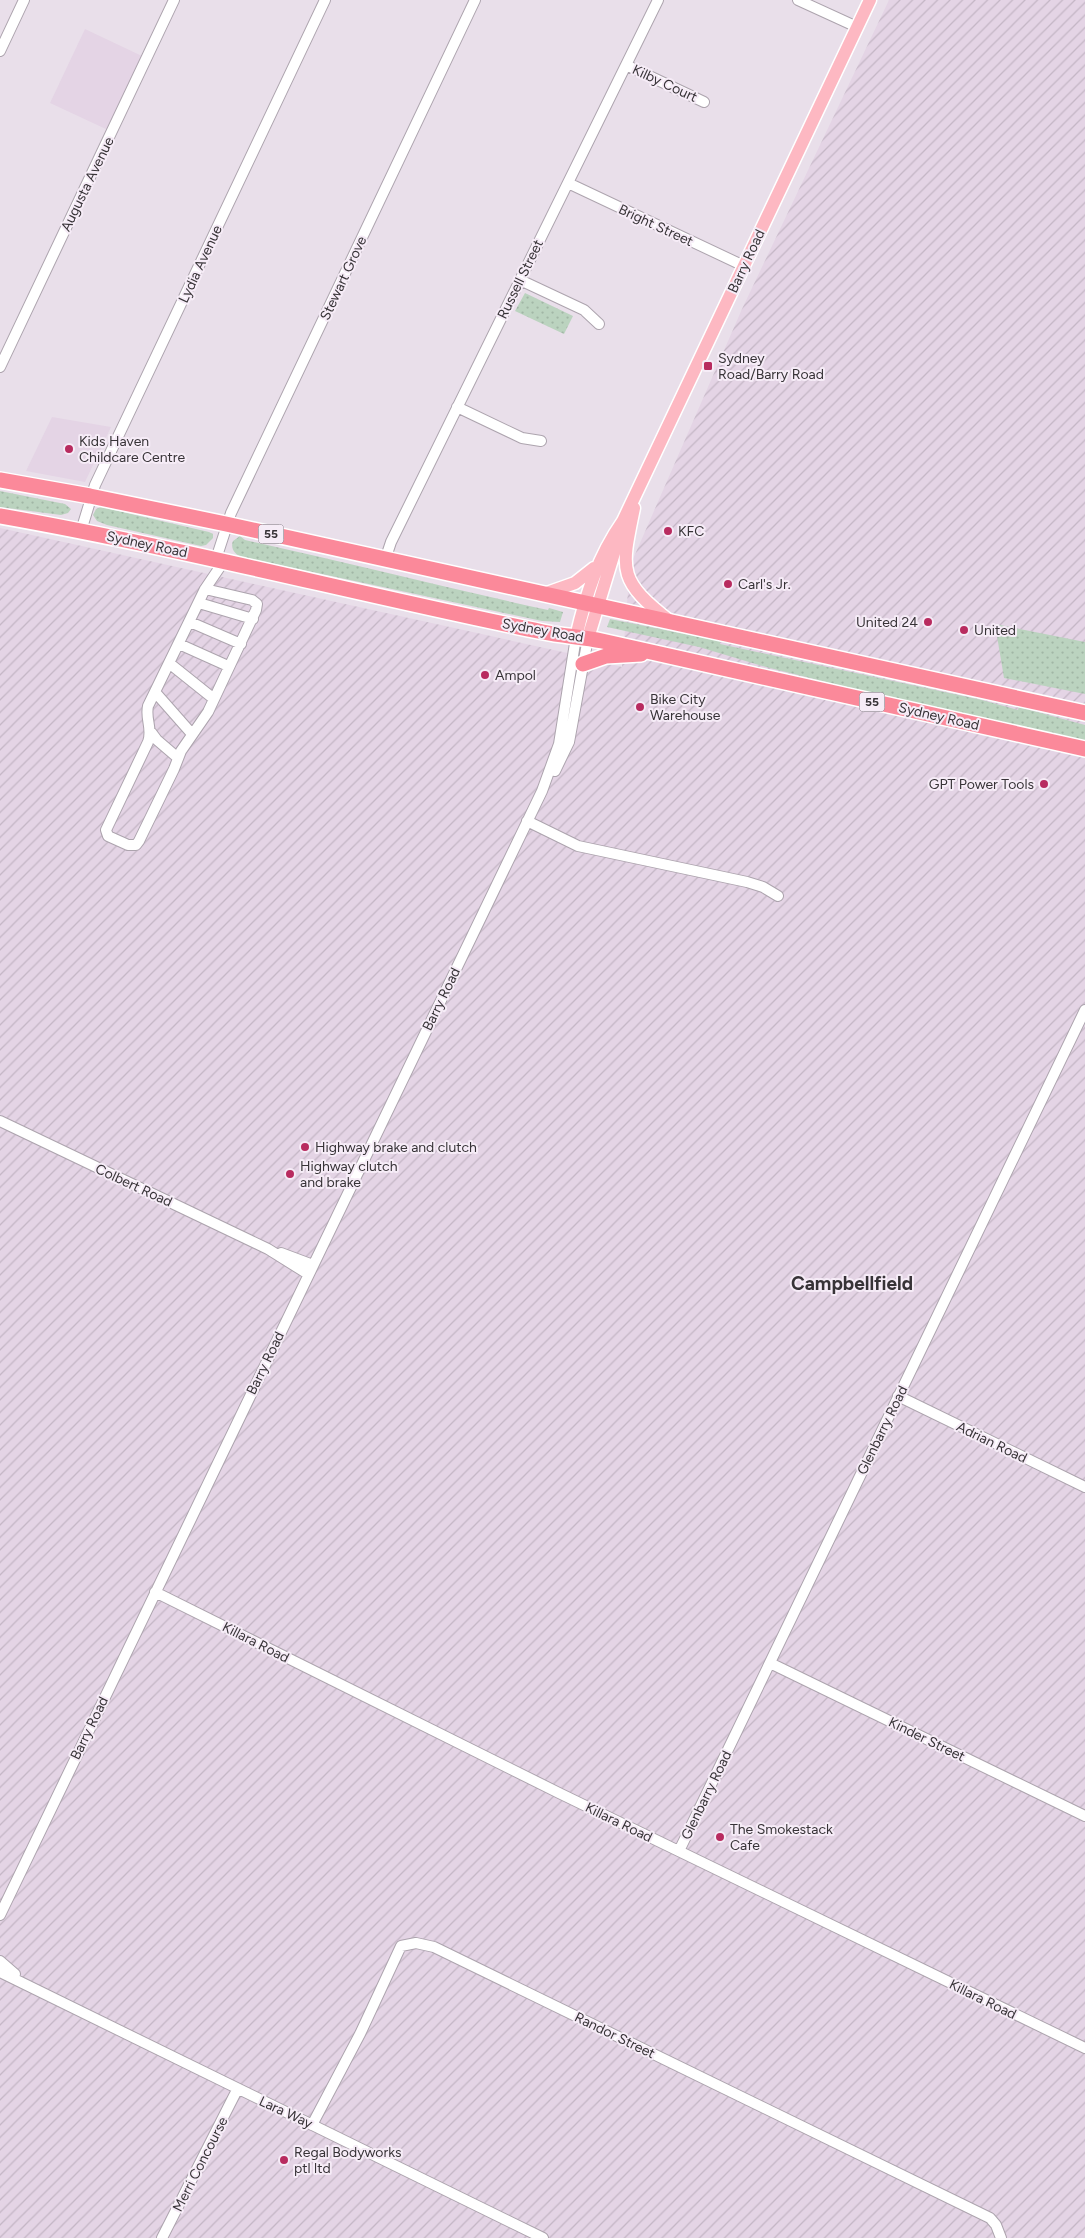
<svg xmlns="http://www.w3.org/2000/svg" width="1085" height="2238" font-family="Figtree,sans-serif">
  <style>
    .built { fill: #e4d4e5 }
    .industrial { fill: url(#industrial-furrows) }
    .grass { fill: url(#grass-dots) }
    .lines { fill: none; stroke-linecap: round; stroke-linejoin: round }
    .minor-casing { stroke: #ada4ae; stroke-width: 12 }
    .major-casing { stroke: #fff; stroke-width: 15 }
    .highway-casing { stroke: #fff; stroke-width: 18 }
    .minor { stroke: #fff; stroke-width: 10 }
    .major { stroke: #fdb8c2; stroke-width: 12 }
    .highway { stroke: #fb899a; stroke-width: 15 }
    .poi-dot { fill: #b82b5f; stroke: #f6ecf7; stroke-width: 2 }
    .labels { text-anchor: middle; stroke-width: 4; stroke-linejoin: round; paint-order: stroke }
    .shield { fill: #f6ecf7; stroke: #706a71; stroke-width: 1 }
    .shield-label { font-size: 12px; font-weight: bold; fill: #373337 }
    .street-label { font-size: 14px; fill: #373337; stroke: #f6ecf7 }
    .poi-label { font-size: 14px; fill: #373337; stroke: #f6ecf7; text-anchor: start }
    .district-label { font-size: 19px; font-weight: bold; fill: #373337; stroke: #f6ecf7 }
  </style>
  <defs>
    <pattern id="industrial-furrows" width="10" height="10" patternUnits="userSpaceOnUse" patternTransform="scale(1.25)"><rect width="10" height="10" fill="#e4d4e5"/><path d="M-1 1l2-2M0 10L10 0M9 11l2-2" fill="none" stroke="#c4b6c5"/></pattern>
    <pattern id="grass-dots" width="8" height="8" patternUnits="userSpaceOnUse" patternTransform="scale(1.25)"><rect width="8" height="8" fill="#bbd3bf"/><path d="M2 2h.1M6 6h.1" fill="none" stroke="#a1b6a5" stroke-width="1.8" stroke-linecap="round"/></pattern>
  </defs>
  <rect width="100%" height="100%" fill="#e9dfea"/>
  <path class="built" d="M85 29 142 56 108 130 50 103Z
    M52 417 111 427 85 482 26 471Z"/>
  <path class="industrial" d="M889 0H1085V2238H0V528L572 654 622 667 630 566 742 309Z"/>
  <path class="grass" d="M525 293 573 316 564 334 515 311Z
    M0 491 65 504 71 509 68 513 61 515 0 507Z
    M101 507 209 532 213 534V538L206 545 201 546 107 525 97 521 93 515 96 509Z
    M240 536 245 540C346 562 446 588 548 610L549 608 563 612 560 622 542 621 242 557C235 555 230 548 233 541Z
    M610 619 720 641V644L982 700 1018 710 1019 707 1085 725V741L846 687 766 667 699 647 607 627Z
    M995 624 1085 642V694L1004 678Z"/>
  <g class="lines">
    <g class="minor-casing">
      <path id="minor" d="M798 0 857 27
        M0 51 24 0
        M626 65 704 102
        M568 183 744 266
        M520 280 584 310 599 324
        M0 367 174 0
        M457 407 522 438 541 441
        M81 531 95 485 325 0
        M216 559 231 513 475 0
        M385 560 391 542 658 0
        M205 589 252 600 257 604 256 610 208 712 181 751 174 769 139 841 136 845H128L108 836 106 830 148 742C153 729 145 719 148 706L205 589 224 561
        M199 603 253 619
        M190 622 241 644
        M179 644 228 666
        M169 663 214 699
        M155 692 192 734
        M151 732 157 740 178 758
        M555 771 569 742 588 638
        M527 821 578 846 747 882 763 887 778 896
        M0 1121 268 1249 308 1274
        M281 1253 313 1265
        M898 1396 1085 1487
        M155 1592 559 1793 1085 2048
        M770 1663 1085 1816
        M679 1851 1085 1010
        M0 1915 542 791 559 744 576 637
        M0 1961 15 1974
        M0 1972 543 2238
        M312 2125 360 2034 401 1946 416 1943 434 1947 990 2218 996 2225 1001 2238
        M162 2238 237 2090"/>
    </g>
    <g class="major-casing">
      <path id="major" d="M634 508C621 571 617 580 671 622
        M544 594 575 583 594 568
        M576 637C586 594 598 557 623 521L870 0
        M588 638 621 530"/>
    </g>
    <g class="highway-casing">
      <path id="highway" d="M0 480 90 496 226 524 1085 713
        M0 516C182 548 361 595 543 632 562 636 583 637 602 641L1085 749
        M583 664 606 656 641 654"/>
    </g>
    <use href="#minor" class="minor"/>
    <use href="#major" class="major"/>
    <use href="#highway" class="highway"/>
  </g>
  <g class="poi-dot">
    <rect x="703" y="361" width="10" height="10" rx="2.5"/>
    <circle cx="69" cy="449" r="5"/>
    <circle cx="668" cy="531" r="5"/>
    <circle cx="728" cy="584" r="5"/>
    <circle cx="928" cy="622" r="5"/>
    <circle cx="964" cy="630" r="5"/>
    <circle cx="485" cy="675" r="5"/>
    <circle cx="640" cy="707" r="5"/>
    <circle cx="1044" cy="784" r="5"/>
    <circle cx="305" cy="1147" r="5"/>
    <circle cx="290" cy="1174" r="5"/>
    <circle cx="720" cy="1837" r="5"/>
    <circle cx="284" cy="2160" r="5"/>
  </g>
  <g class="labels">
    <g class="shield">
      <rect x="258.5" y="524.5" width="25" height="19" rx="4"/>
      <rect x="859.5" y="692.5" width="25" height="19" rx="4"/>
    </g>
    <g class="shield-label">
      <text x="271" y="538">55</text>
      <text x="872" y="706">55</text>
    </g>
    <g class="street-label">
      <text transform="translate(665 83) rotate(25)" y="5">Kilby Court</text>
      <text transform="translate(87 184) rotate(-64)" y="5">Augusta Avenue</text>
      <text transform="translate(656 225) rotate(25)" y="5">Bright Street</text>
      <text transform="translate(746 261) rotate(-65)" y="5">Barry Road</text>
      <text transform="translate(200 264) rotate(-65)" y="5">Lydia Avenue</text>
      <text transform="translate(343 278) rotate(-65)" y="5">Stewart Grove</text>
      <text transform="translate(520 279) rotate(-64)" y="5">Russell Street</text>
      <text transform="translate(147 544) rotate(12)" y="5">Sydney Road</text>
      <text transform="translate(543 630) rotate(10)" y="5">Sydney Road</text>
      <text transform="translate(939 716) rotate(13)" y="5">Sydney Road</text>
      <text transform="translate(441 999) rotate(-64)" y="5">Barry Road</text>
      <text transform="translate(134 1185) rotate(25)" y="5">Colbert Road</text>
      <text transform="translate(265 1363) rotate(-64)" y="5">Barry Road</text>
      <text transform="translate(882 1430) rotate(-64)" y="5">Glenbarry Road</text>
      <text transform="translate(992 1442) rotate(26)" y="5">Adrian Road</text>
      <text transform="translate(256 1642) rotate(27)" y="5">Killara Road</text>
      <text transform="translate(89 1728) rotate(-64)" y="5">Barry Road</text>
      <text transform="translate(927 1739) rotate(26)" y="5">Kinder Street</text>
      <text transform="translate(706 1795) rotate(-64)" y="5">Glenbarry Road</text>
      <text transform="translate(619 1822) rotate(26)" y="5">Killara Road</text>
      <text transform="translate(983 1999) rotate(26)" y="5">Killara Road</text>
      <text transform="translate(615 2035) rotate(26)" y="5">Randor Street</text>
      <text transform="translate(286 2112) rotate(25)" y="5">Lara Way</text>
      <text transform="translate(200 2164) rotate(-63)" y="5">Merri Concourse</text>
    </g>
    <g class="poi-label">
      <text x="718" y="363">Sydney<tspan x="718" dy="16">Road/Barry Road</tspan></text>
      <text x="79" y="446">Kids Haven<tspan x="79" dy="16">Childcare Centre</tspan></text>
      <text x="678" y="536">KFC</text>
      <text x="738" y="589">Carl's Jr.</text>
      <text x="918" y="627" text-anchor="end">United 24</text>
      <text x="974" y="635">United</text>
      <text x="495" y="680">Ampol</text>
      <text x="650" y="704">Bike City<tspan x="650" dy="16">Warehouse</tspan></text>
      <text x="1034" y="789" text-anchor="end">GPT Power Tools</text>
      <text x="315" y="1152">Highway brake and clutch</text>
      <text x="300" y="1171">Highway clutch<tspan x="300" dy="16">and brake</tspan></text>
      <text x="730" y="1834">The Smokestack<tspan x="730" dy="16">Cafe</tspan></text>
      <text x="294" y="2157">Regal Bodyworks<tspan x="294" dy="16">ptl ltd</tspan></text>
    </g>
    <g class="district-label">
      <text x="852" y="1290">Campbellfield</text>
    </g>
  </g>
</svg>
